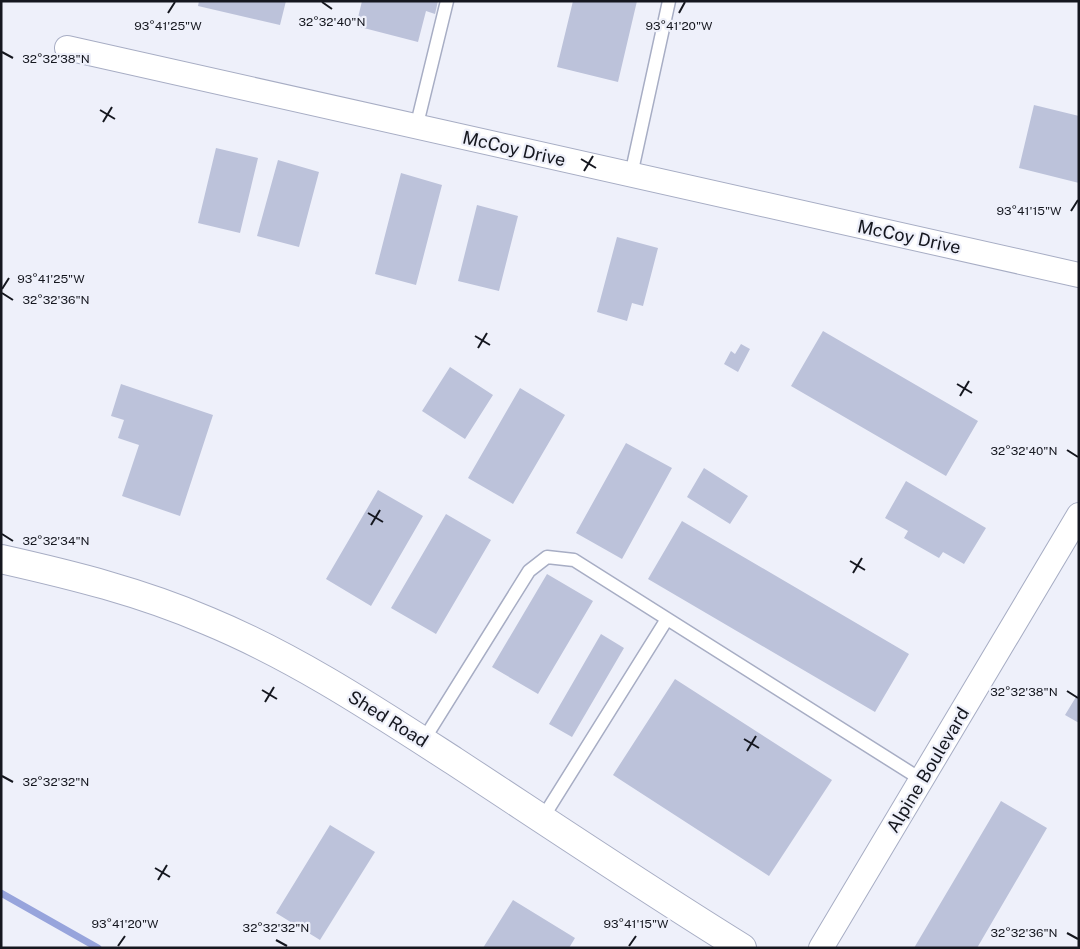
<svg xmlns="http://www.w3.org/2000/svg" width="1080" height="949" font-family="'Public Sans',sans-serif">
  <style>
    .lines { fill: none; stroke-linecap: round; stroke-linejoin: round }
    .stream { stroke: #97a4dc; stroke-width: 7 }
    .building { fill: #bcc2da }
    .lane-casing { stroke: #a7adc4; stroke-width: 15 }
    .street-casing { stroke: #a7adc4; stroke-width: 26 }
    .secondary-casing { stroke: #a7adc4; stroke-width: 30 }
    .lane { stroke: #fff; stroke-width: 12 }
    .street { stroke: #fff; stroke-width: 24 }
    .secondary { stroke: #fff; stroke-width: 28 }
    .ticks { fill: none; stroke: #15171f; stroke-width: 2 }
    .labels { text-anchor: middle; stroke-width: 4.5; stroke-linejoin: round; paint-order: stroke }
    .street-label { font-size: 18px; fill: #15171f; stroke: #eef0fa }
    .ticks-label { font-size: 12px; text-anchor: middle; fill: #15171f; stroke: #eef0fa; stroke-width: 4.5; stroke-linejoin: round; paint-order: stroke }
  </style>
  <rect width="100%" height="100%" fill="#eef0fa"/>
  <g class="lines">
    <path class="stream" d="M1 893 98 948"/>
  </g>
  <path class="building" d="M199 1H286L280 25 198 6Z
    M362 1H438L435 14 426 11 418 42 356 26Z
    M573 1H637L618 82 557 67Z
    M1034 105 1079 116V183L1019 168Z
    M216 148 258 158 240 233 198 223Z
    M278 160 319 172 299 247 257 236Z
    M401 173 442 185 416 285 375 274Z
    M477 205 518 216 499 291 458 281Z
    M617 237 658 248 643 306 632 303 627 321 597 312Z
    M823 331 978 421 946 476 791 386Z
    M741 344 750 349 738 372 724 364 731 351 735 354Z
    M450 367 493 395 465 439 422 411Z
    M121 384 213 415 180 516 122 496 139 445 118 438 124 420 111 416Z
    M520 388 565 415 513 504 468 478Z
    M626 443 672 468 622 559 576 533Z
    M704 468 748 496 730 524 687 497Z
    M906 481 986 528 964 564 943 552 939 558 904 538 908 531 885 518Z
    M378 490 423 516 371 606 326 579Z
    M446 514 491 540 436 634 391 608Z
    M682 521 909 654 875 712 648 579Z
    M547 574 593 601 538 694 492 667Z
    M601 634 624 648 572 737 549 724Z
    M675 679 832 780 769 876 613 775Z
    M1079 692V723L1065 715Z
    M1001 801 1047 828 977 948H914Z
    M330 825 375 852 320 940 276 913Z
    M513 900 575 938 569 948H483Z"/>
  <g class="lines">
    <g class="lane-casing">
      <path id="lane" d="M416 128 447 1
        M631 175 669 1
        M423 741 529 571 547 557 574 560 922 780
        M542 819 667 619"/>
    </g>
    <g class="street-casing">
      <path id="street" d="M67 48 1079 275
        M821 948 1079 515"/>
    </g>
    <g class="secondary-casing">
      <path id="secondary" d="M1 559C72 575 141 592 208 621 295 657 375 710 454 761 550 824 645 888 742 948"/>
    </g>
    <use href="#lane" class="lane"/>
    <use href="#street" class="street"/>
    <use href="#secondary" class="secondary"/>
  </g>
  <path class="ticks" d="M322 2 332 9M168 13 175 2M679 13 685 2M2 52 13 58M100 110 115 119M103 122 112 107M581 159 596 168M584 171 593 156M1071 211 1078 200M2 289 9 278M2 293 13 300M475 336 490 345M478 348 487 333M957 384 972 393M960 396 969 381M1067 450 1078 457M368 513 383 522M371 525 380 510M2 534 13 541M850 561 865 570M853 573 862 558M262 690 277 699M1067 691 1078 698M265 702 274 687M744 739 759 748M747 751 756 736M2 776 13 782M155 868 170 877M158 880 167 865M1067 933 1078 939M276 940 287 946M118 946 125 936M629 946 636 936"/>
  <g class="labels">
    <g class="street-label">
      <text transform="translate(514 149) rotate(13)" y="6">McCoy Drive</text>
      <text transform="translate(909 237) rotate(12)" y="6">McCoy Drive</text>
      <text transform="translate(388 719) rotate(32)" y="6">Shed Road</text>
      <text transform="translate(928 770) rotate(-59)" y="6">Alpine Boulevard</text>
    </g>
  </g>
  <g class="ticks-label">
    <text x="332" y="26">32°32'40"N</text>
    <text x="168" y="30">93°41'25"W</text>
    <text x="679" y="30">93°41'20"W</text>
    <text x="56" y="63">32°32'38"N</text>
    <text x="1029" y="215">93°41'15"W</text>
    <text x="51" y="283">93°41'25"W</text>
    <text x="56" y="304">32°32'36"N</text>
    <text x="1024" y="455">32°32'40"N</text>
    <text x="56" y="545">32°32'34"N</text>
    <text x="1024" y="696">32°32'38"N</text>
    <text x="56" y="786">32°32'32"N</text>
    <text x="125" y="928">93°41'20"W</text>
    <text x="636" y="928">93°41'15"W</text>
    <text x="276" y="932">32°32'32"N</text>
    <text x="1024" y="937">32°32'36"N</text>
  </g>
  <rect width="1080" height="949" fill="none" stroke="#15171f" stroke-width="5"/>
</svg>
